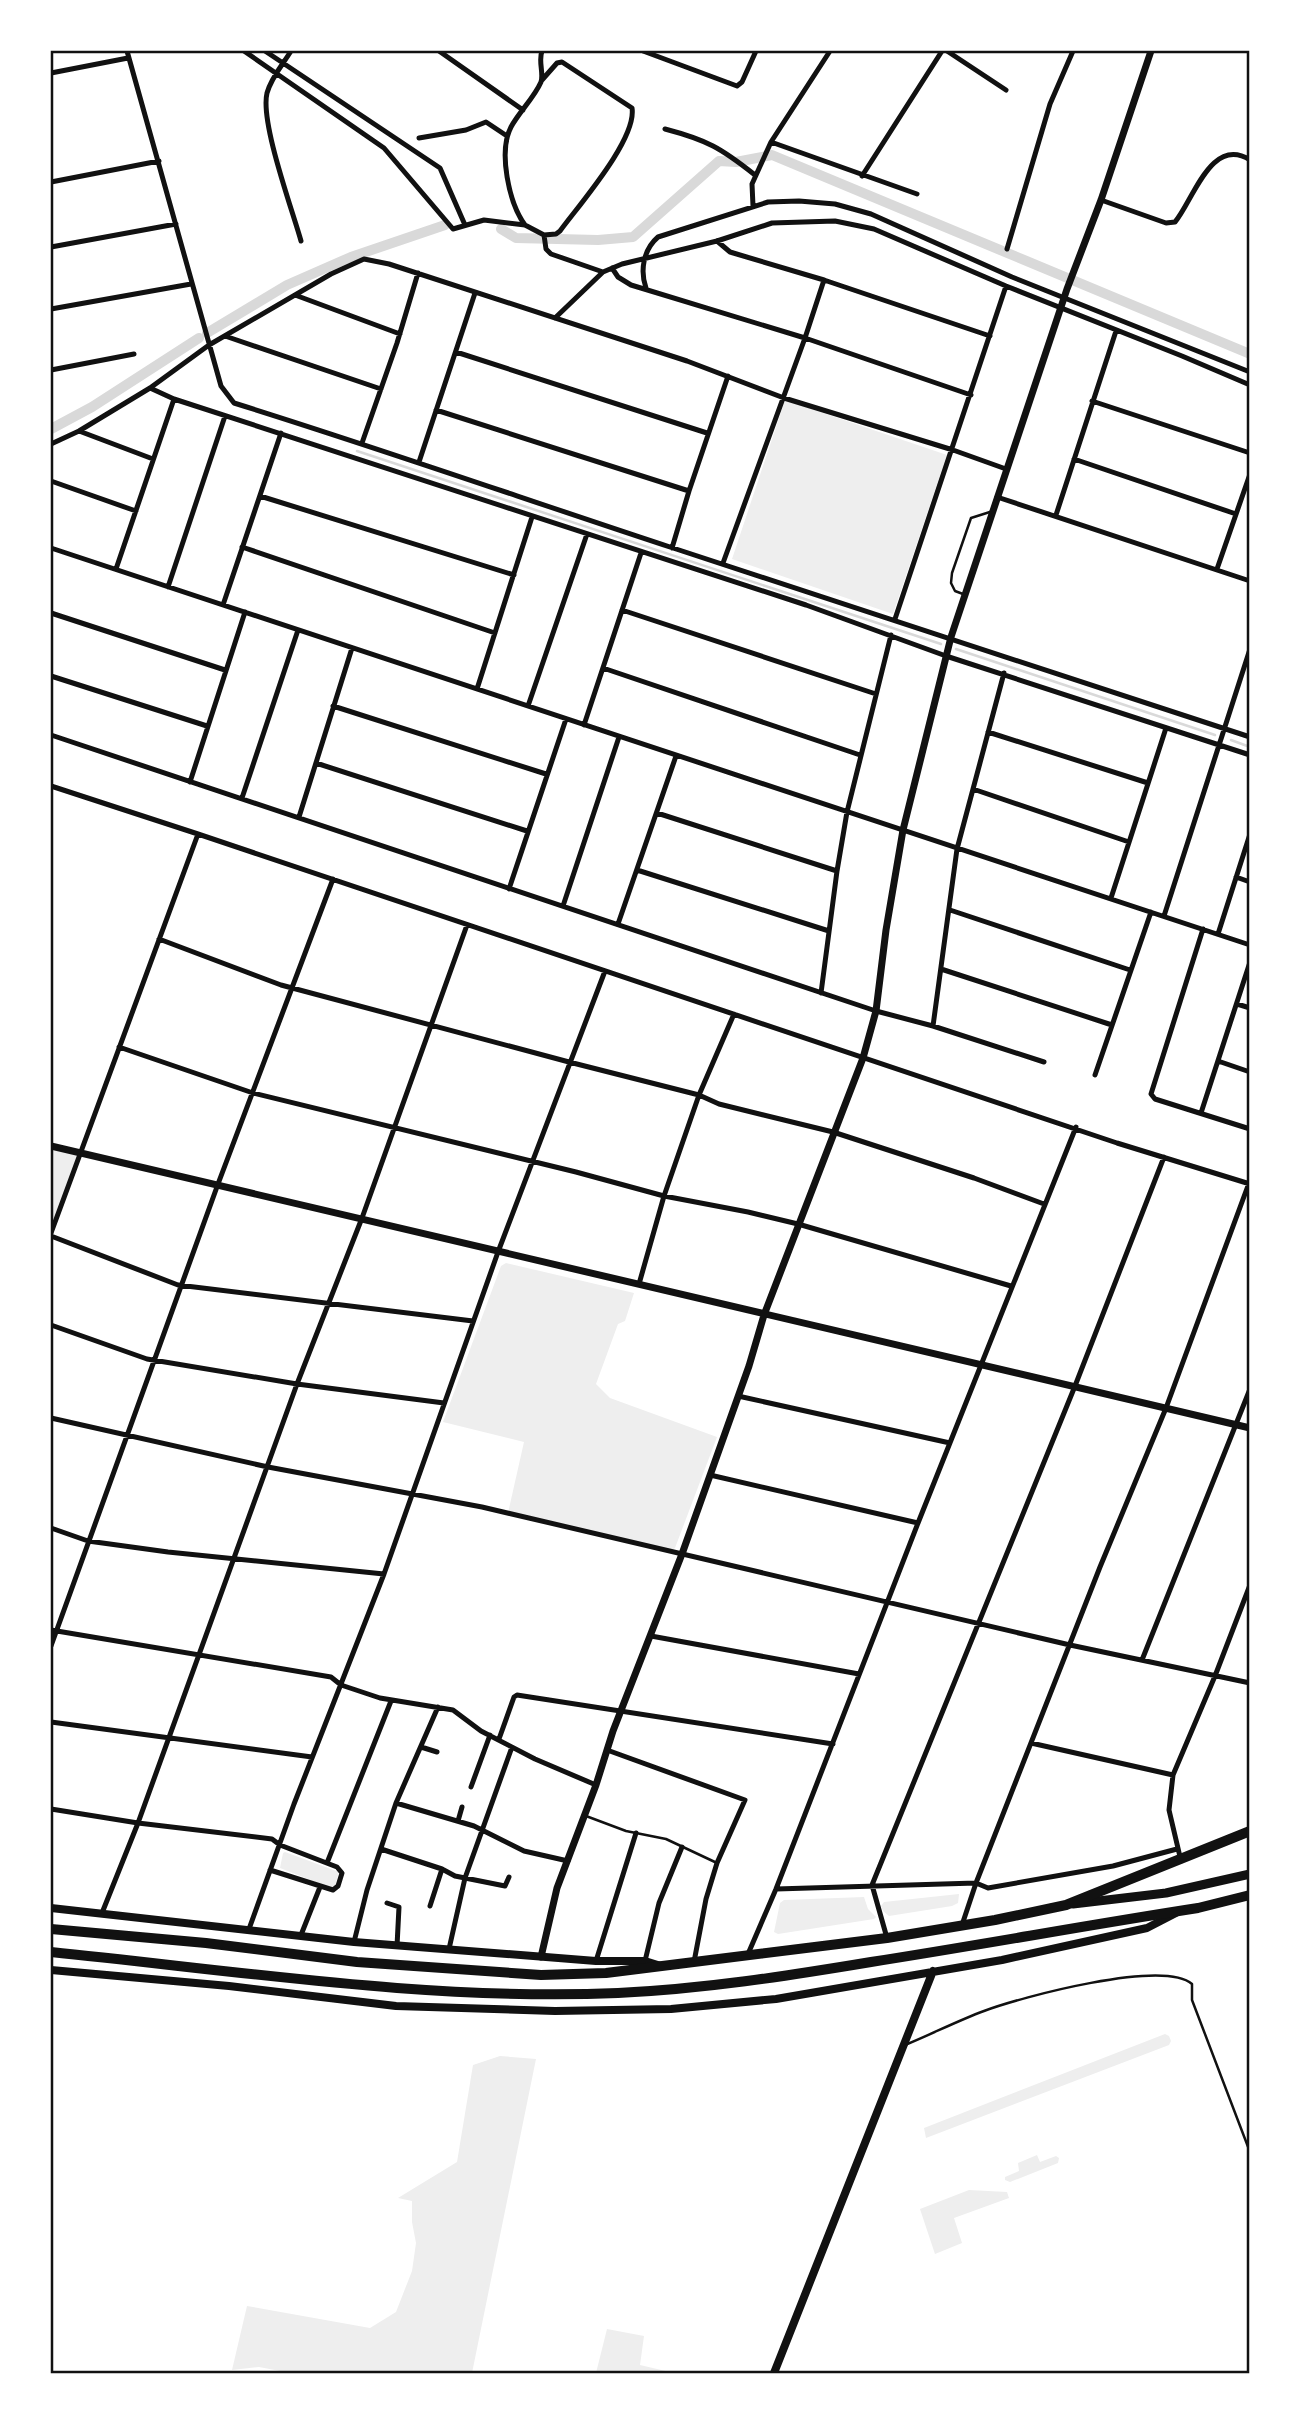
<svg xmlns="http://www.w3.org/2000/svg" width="1301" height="2424" font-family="'Source Sans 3',sans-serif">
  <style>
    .green { fill: #eee }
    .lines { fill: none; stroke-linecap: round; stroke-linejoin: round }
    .stream { stroke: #d9d9d9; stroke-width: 2.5 }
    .canal { stroke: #d9d9d9; stroke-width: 10 }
    .service { stroke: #111; stroke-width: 2.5 }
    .minor { stroke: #111; stroke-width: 5 }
    .tertiary { stroke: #111; stroke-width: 7 }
    .secondary { stroke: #111; stroke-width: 8 }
    .primary { stroke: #111; stroke-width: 9 }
    .trunk { stroke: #111; stroke-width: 10 }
    .neatline { fill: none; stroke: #111; stroke-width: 2.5 }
  </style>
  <rect width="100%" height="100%" fill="#fff"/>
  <path class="green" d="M785 400 947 455 893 614 732 559Z
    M51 1148 79 1155 51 1230Z
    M506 1263 634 1293 625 1321 618 1324 596 1384 610 1398 717 1437 675 1548 672 1550 508 1513 524 1442 443 1422 501 1266Z
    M285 1852 339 1872 335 1886 331 1888 280 1868 283 1853Z
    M959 1894 958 1903 952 1906 889 1916 883 1911 881 1906 884 1902Z
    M864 1897 868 1909 876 1917 874 1919 778 1934 774 1932 780 1903 784 1900Z
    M1165 2034 1169 2036 1171 2041 1169 2045 926 2138 924 2128Z
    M500 2056 536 2059 472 2373H291L259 2367 232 2370 247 2306 370 2328 396 2312 412 2271 416 2243 412 2222V2201L398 2198 457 2162 473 2065Z
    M1037 2155 1040 2162 1056 2156 1059 2158 1058 2163 1010 2182 1005 2180V2177L1019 2171 1018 2163Z
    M969 2190 1007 2192 1009 2198 954 2218 962 2243 935 2254 920 2209Z
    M607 2329 644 2336 640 2365 674 2373H596Z"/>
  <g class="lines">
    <path class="stream" d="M357 451 941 644
      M956 649 1215 735
      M1231 740 1250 747"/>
    <path class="canal" d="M501 229 516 238 598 240 633 237 719 161 736 162 772 155 1250 354
      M207 333 287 285 351 257 445 225
      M51 429 92 407 199 338"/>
    <path class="service" d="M963 594 955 591 951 583 952 573 971 518 993 511
      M586 1816 626 1831 666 1839 717 1863
      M905 2045C932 2034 957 2021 984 2011 1021 1997 1163 1959 1192 1984V2000L1250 2152"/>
    <path class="minor" d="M127 51 221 386 234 403C382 449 527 500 673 548 866 610 1058 674 1250 737
      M244 51 384 148 453 229 484 220 525 225 544 235
      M265 51 440 168 465 225
      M291 51C283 64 271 78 267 93 260 122 292 209 301 241
      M439 51 523 110
      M643 51 737 86 742 82 756 51
      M947 51 1006 90
      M51 73 128 58
      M542 80 557 63 562 62 632 108C637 139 579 205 560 231L556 234 544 235
      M665 129C707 140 721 148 755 175
      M419 138 466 130 486 122 507 136
      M771 142 917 194
      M862 176 942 51
      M51 182 159 161
      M1101 200 1166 223 1175 222C1193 201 1211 135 1250 160
      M753 206 752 184 771 142 830 51
      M525 225C509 203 498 152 511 127 519 112 534 98 541 82 544 73 538 61 542 51
      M544 235 546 249 551 254 603 272
      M717 241 730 252 824 280 990 336
      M51 247 176 224
      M1007 249 1050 104 1073 51
      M612 268 618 277 631 285 805 338 971 395
      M646 288C640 271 643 250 658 237L768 202 799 201 835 204 871 214 1012 277 1250 372
      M295 295 400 334
      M51 309 191 284
      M555 318 603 272 622 264 717 241 772 223 835 221 874 229 1006 286 1182 356 1250 385
      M225 336 381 389
      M456 352 707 433
      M51 370 134 354
      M150 388 174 399 806 605 946 656 1250 755
      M1092 401 1250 453
      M436 410 689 491
      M79 431 153 459
      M362 443 397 343 418 273
      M51 444 79 431 150 388 209 345 331 274 364 259 389 264 687 361 784 398 953 450 1006 469
      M1074 459 1236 514
      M419 462 475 293
      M51 481 136 511
      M260 496 514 575
      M997 497 1250 581
      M1056 515 1116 331
      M242 547 495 633
      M51 548 1250 945
      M672 548 689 491 728 376
      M723 563 805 338 824 280
      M116 569 174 399
      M1217 569 1250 474
      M168 587 225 416
      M223 605 281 433
      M622 610 876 694
      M51 613 225 670
      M895 619 1006 286
      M603 668 860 755
      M51 676 207 726
      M477 689 532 517
      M333 706 546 774
      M528 706 587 534
      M584 725 641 553
      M988 732 1148 783
      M51 735 876 1011 933 1026 1044 1062
      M316 763 527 831
      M190 782 245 612
      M51 786 198 834 1117 1143 1250 1184
      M973 789 1129 842
      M242 798 298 630
      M657 813 837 871
      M299 817 352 648
      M637 870 829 931
      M1236 877 1250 882
      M509 889 566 719
      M1111 898 1166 728
      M563 906 619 737
      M950 910 1130 970
      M1164 916 1250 649
      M618 924 676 756
      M1203 929 1151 1094 1155 1099 1250 1129
      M1218 934 1250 834
      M159 939 281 985 569 1062 699 1095 719 1104 833 1132 974 1178 1044 1204
      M941 969 1112 1025
      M821 993 837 871 847 812 891 635
      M1237 1004 1250 1008
      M933 1026 957 849 1004 673
      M119 1047 253 1093 576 1172 664 1196 748 1212 798 1224 1011 1286
      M1218 1061 1250 1072
      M1095 1075 1151 912
      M1201 1113 1250 962
      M51 1233 198 834
      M51 1236 178 1285 473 1321
      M639 1284 664 1196 699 1095 734 1014
      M51 1325 147 1359 297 1384 444 1403
      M738 1396 950 1443
      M51 1418 268 1467 482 1507 1070 1645 1250 1683
      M710 1475 918 1523
      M51 1528 88 1541 168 1552 384 1574
      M51 1630 331 1677 341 1685 380 1698 453 1710 481 1731 535 1759 596 1785
      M651 1636 859 1674
      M51 1646 218 1184 333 879
      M1142 1660 1250 1389
      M51 1722 312 1757
      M499 1739 514 1697 517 1695 833 1744
      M1031 1743 1173 1775
      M421 1747 437 1752
      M607 1750 745 1800 717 1863 706 1899 694 1962
      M471 1787 490 1735
      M396 1803 474 1826 524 1851 568 1861
      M51 1809 138 1823 272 1839 280 1845 337 1867 342 1873 338 1886 333 1890 270 1870
      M458 1821 462 1807
      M381 1849 442 1869 455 1876 505 1886 509 1877
      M1181 1861 1169 1810 1173 1775 1215 1676 1250 1585
      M327 1863 391 1701
      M776 1889 976 1883 988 1888 1113 1866 1177 1849
      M387 1903 399 1907 397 1946
      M430 1906 442 1869
      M102 1913 138 1823 297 1384 362 1218 467 925
      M962 1925 976 1883 1100 1567 1166 1408 1249 1183
      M249 1929 294 1804 384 1574 498 1252 605 971
      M301 1935 320 1887
      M887 1938 872 1885 1075 1386 1164 1157
      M354 1942 367 1890 396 1803 438 1707
      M449 1949 465 1878 512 1747
      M748 1954 776 1889 918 1523 1076 1127
      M596 1961 636 1833
      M645 1961 659 1903 682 1847"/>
    <path class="tertiary" d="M51 1146 1250 1428
      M541 1957 557 1888 596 1785 613 1731 682 1554 749 1366 764 1315 863 1058 876 1011 886 930 903 830 951 637 1067 289 1101 200 1151 51"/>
    <path class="secondary" d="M51 1908 354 1942 596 1961H645L661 1966
      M51 1970 229 1986 396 2006 555 2011 671 2009 776 1999 1002 1960 1147 1928 1176 1913
      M774 2373 933 1971"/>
    <path class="primary" d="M1073 1904 1166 1893 1250 1874"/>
    <path class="trunk" d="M51 1929 206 1943 357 1962 541 1975 606 1973 887 1938 995 1920 1066 1905 1250 1831
      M51 1952C239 1971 429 2001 618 1993 703 1989 787 1976 871 1962 980 1945 1088 1925 1198 1908L1250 1895"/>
  </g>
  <rect width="1301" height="2424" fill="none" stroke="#ffffff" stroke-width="105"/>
  <rect x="52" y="52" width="1196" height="2320" class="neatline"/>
</svg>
